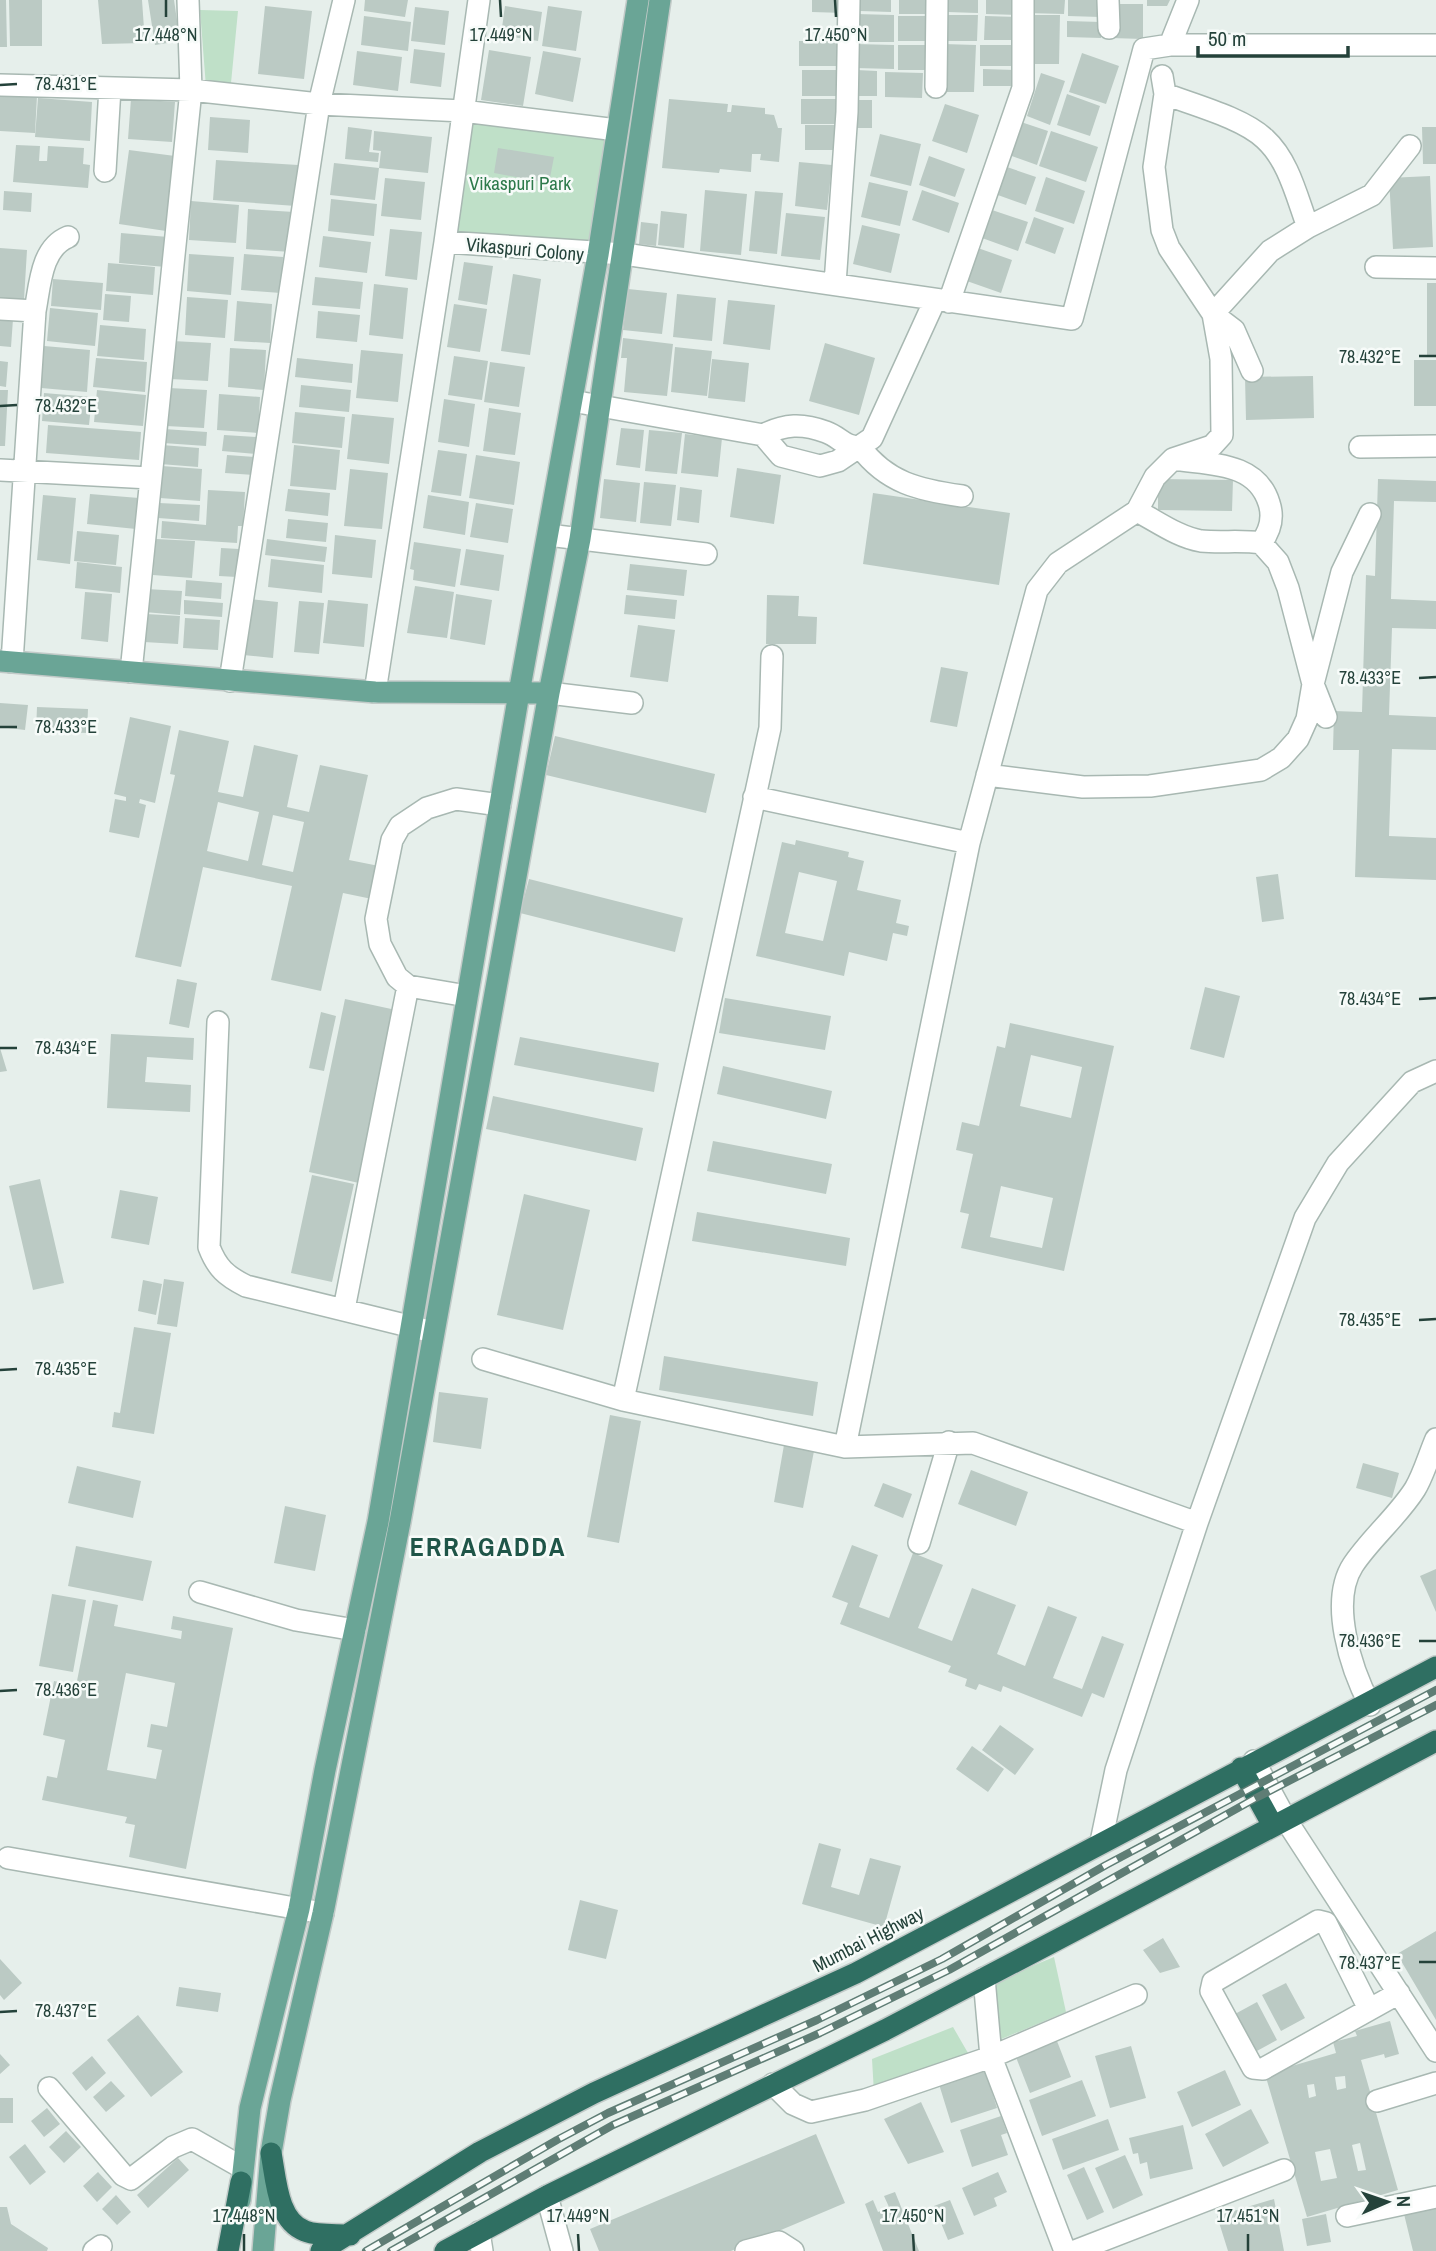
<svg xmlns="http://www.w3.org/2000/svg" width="1436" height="2251" font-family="'Archivo Narrow',sans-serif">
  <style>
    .green { fill: #bfe0c8 }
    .building { fill: #bbcac4; fill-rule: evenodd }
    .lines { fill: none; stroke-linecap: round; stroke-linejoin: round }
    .minor-casing { stroke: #a8b8b2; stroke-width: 24 }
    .major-casing { stroke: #c2cac8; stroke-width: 24 }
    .highway-casing { stroke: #c2cac8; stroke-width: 24 }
    .minor { stroke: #fff; stroke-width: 21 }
    .major { stroke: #6aa596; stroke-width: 21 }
    .highway { stroke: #2f6f62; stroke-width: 21 }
    .rail-casing { stroke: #5f7d75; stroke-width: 8 }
    .rail { stroke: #f7fbf9; stroke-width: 5; stroke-dasharray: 16; stroke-linecap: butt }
    .ticks { fill: none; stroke: #24423a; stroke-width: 2.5 }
    .labels { text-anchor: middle; stroke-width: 5; stroke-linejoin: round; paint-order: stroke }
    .park-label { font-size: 19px; fill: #2d7a4b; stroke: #f7fbf9 }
    .street-label { font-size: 19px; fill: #24423a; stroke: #f7fbf9 }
    .district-label { font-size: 26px; font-weight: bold; letter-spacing: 2px; fill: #1f5548; stroke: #f7fbf9 }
    .ticks-label { font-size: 18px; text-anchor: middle; fill: #24423a; stroke: #f7fbf9; stroke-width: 5; stroke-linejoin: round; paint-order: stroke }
  </style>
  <rect width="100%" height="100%" fill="#e6efeb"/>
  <path class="green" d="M200 10 238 11 231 83 206 87Z
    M465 114 608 132 587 251 450 240Z
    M1054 1957 1066 2012 999 2040 994 1982Z
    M953 2027 968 2053 874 2093 872 2059Z"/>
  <path class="building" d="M0 0H6L7 47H0Z
    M9 0H42V46H10Z
    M98 0H142L145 43 102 44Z
    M148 0H174L180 41 155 45Z
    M365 0H408L405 17 364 11Z
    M812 0H844V13L812 12Z
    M860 0H891V12L860 11Z
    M899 0H930V14H899Z
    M948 0H978V13L947 12Z
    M986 0H1019L1018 15 986 14Z
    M1026 0H1065L1064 14 1026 13Z
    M1068 0H1100V17L1068 16Z
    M1147 0H1170L1167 6H1147Z
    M1112 4H1143V39L1111 38Z
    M265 6 312 11 304 79 258 74Z
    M505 6 542 12 538 41 501 35Z
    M548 6 582 11 576 51 542 46Z
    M415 7 449 11 445 45 411 41Z
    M856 14 894 15V42H856Z
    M947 15H978L977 41H947Z
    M1029 15H1060L1059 64H1028Z
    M364 16 411 22 408 51 361 45Z
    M898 16H929V41H898Z
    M985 16 1019 17 1018 40H984Z
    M1067 21 1101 22V38L1067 37Z
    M799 41H843L842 66H799Z
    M855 44 894 45V69L855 68Z
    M943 44 976 45 974 92H943Z
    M898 45H925V70H898Z
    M980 45H1016V66H980Z
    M414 49 445 53 441 87 410 83Z
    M489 50 531 57 523 106 481 100Z
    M357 51 402 57 398 91 353 85Z
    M543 51 581 58 573 102 535 94Z
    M1082 53 1119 66 1106 104 1069 92Z
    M983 69 1015 70 1014 86H983Z
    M802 70H844V96H802Z
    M856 70 877 71V96H855Z
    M885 72 923 73 922 98 885 97Z
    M1041 73 1065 81 1050 125 1027 116Z
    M0 93 37 96 35 133 0 131Z
    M1067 94 1100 106 1090 136 1057 125Z
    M38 98 92 102 90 141 35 137Z
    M131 99 175 102 172 142 128 139Z
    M669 99 728 104 727 112H731L732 105 765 108V114L774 115 778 128H782L779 162 760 160 761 154H752L751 172 720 169 719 173 662 168Z
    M801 99H841V124H801Z
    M852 100H872V128H852Z
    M945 104 979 115 967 153 932 141Z
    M210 117 250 120 248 153 208 150Z
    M1021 122 1048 131 1037 165 1009 155Z
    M805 125H841V150H805Z
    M348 127 372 130 369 152 379 153 378 162 345 159Z
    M1422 127H1436V164H1423Z
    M374 131 432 137 428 173 379 168 381 151 373 150Z
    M1051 131 1098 147 1086 182 1039 166Z
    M880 134 921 144 911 186 870 176Z
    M16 145 40 146 39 161H47L48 146 84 148 83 164 90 165 88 188 13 182Z
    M498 148 554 157 549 183 494 173Z
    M129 150 175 156 166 231 119 224Z
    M929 156 965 169 955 197 919 185Z
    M216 160 298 165 296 206 213 200Z
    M799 162 832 165 827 210 795 206Z
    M334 163 379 168 375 200 330 195Z
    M1004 166 1036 177 1026 205 995 194Z
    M1430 176 1433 247 1393 249 1389 178Z
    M1046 177 1085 191 1074 224 1035 211Z
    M385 178 425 182 421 220 381 216Z
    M869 182 908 191 900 226 861 217Z
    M705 190 747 194 741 255 700 251Z
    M922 190 959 203 949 233 912 220Z
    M4 191 32 193 31 212 3 210Z
    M755 191 783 193 777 254 749 251Z
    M331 199 377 204 374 236 328 231Z
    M191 201 239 205 236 243 189 240Z
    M248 209 294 212 291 252 246 249Z
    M992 210 1028 222 1018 251 982 238Z
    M661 211 687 214 684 248 658 245Z
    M786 213 825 217 820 260 781 256Z
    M1034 217 1064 228 1055 254 1025 243Z
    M641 222 658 224 656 246 639 244Z
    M862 225 900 234 891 273 853 264Z
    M390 229 422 232 417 280 385 276Z
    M121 233 168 237 166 267 119 263Z
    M323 236 371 242 367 273 319 267Z
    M975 247 1012 260 1001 293 964 280Z
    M0 248 27 250 24 300 0 298Z
    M189 254 234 257 231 295 187 291Z
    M244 254 283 257 281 293 241 290Z
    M464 262 493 266 487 305 458 300Z
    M108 263 155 267 153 295 106 291Z
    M513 274 541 279 530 355 501 351Z
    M315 277 363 282 360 309 312 305Z
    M53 279 103 283 101 310 51 306Z
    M1427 283H1436V355H1427Z
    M374 284 408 288 403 339 369 335Z
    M628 289 667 293 662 334 623 330Z
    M105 294 131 296 129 322 103 320Z
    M677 294 716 298 712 341 673 337Z
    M187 297 228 300 225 338 185 335Z
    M728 300 775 305 770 350 723 344Z
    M237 301 272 304 270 343 234 341Z
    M454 304 487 309 480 352 447 347Z
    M50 308 98 313 95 346 47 341Z
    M318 311 360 315 357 342 316 338Z
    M0 318 13 319 11 347 0 346Z
    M100 325 146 329 144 360 97 356Z
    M623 338 673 344 667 396 624 392 627 358H621Z
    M172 341 211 343 208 381 170 379Z
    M825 343 875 358 859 415 809 401Z
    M44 346 90 350 87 392 41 388Z
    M675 347 712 351 707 396 671 392Z
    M230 348 266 350 264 390 228 387Z
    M361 350 403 354 398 402 356 398Z
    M454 356 488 361 482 400 448 395Z
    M96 358 147 362 145 392 93 387Z
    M297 358 353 364 352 383 295 377Z
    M712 359 749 363 745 402 708 398Z
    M1414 360H1436V406H1414Z
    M0 361 8 362 6 387 0 386Z
    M490 362 525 367 519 407 484 402Z
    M1313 376 1314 418 1246 420 1245 377Z
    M301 385 351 390 349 412 299 407Z
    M169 388 207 390 204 428 166 426Z
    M0 390H8L5 446H0Z
    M97 390 146 395 143 426 94 422Z
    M44 393 92 397 89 425 42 421Z
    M219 394 260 397 258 433 217 430Z
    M444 399 475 404 469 447 438 442Z
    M489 408 521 413 515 455 483 451Z
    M295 412 345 417 342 448 292 443Z
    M352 414 394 418 389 464 347 459Z
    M48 425 141 432 139 460 46 453Z
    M621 428 644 430 640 468 616 465Z
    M164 429 207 432 206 446 163 443Z
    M649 430 682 433 677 474 645 471Z
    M685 434 722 438 718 477 681 473Z
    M224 435 257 437 256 454 222 451Z
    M162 445 199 448 198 467 160 464Z
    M294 445 340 450 336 490 290 486Z
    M438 450 467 454 461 496 431 492Z
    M227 455 255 457 254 475 225 473Z
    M476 455 520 462 514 505 469 498Z
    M162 466 202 469 200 501 160 498Z
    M737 468 781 475 774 524 730 517Z
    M350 469 388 473 382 529 344 526Z
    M604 479 640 483 636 522 600 518Z
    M1158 479 1233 480 1232 511 1158 510Z
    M1378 479 1436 481V502L1394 501 1391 599 1436 601V629L1392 628 1389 715 1436 717V750L1392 749 1389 836 1436 838V880L1355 877 1359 750H1333L1334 711 1362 712 1366 575 1375 576Z
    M644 482 676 485 671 526 640 523Z
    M680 487 702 490 699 523 677 520Z
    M288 489 330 493 328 516 285 511Z
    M208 490 245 492 243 526H238L237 543 161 538 162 521 206 525Z
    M873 493 1010 513 999 585 863 564Z
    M90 494 139 498 136 529 87 524Z
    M43 495 76 498 70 564 37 560Z
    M428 495 469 502 465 535 423 528Z
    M159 503 200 505 199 521 158 518Z
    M476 503 513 509 508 543 470 537Z
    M288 519 328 523 326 542 286 538Z
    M77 531 119 535 116 565 74 561Z
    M335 535 376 540 372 578 332 574Z
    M156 539 195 541 192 578 153 575Z
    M267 539 327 547 325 562 265 555Z
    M414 542 461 549 455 587 413 580 414 570 410 569Z
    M221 548 239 549 237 577 219 576Z
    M466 549 504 555 499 591 460 585Z
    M271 559 324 565 322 593 268 587Z
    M77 562 122 567 120 593 75 588Z
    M630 564 687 570 684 596 627 590Z
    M186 580 222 583 221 599 185 596Z
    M415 586 454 592 447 638 407 633Z
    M146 589 182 591 180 615 144 612Z
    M85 592 112 594 108 642 81 639Z
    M456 594 492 600 485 645 450 639Z
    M626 595 677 600 675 619 624 614Z
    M767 595 799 596 798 616 817 617 816 644H766Z
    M248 599 278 602 273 658 243 655Z
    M184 600 223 603 222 617 184 614Z
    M328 600 368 604 364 647 323 643Z
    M299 601 324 603 319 654 294 652Z
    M146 614 180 616 178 644 144 642Z
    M185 618 220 620 218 650 183 648Z
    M638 625 675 630 668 682 630 677Z
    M941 667 968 672 957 727 930 722Z
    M0 703 28 705 25 730 0 727Z
    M37 707 88 709 87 733 36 731Z
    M130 717 171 726 155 803 140 799 139 803 146 805 139 838 109 832 115 799 126 801V797L114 794Z
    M179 730 229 741 218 792 243 797 254 745 298 755 287 807 309 812 320 765 368 775 349 860 379 866 372 899 343 893 321 991 271 980 292 886 203 867 181 967 135 957 175 775 170 774ZM218 802 259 812 248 861 207 851ZM273 815 304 822 293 872 262 865Z
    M555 736 715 774 706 813 546 775Z
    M796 840 849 852 848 857 864 861 857 890 901 900 896 923 909 926 907 936 893 933 887 961 849 952 844 976 756 956 782 842 795 845ZM799 872 837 881 823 941 785 933Z
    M1278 874 1284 919 1262 922 1256 877Z
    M529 879 683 918 675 952 520 913Z
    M177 979 197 983 189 1028 169 1024Z
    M1205 987 1240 996 1224 1058 1190 1049Z
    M725 998 831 1016 825 1050 719 1033Z
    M345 999 396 1010 359 1183 309 1172Z
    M321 1012 336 1016 324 1071 309 1068Z
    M1010 1023 1114 1046 1064 1271 961 1248 969 1214 960 1212 973 1154 956 1150 962 1122 979 1126 997 1046 1005 1048ZM1031 1055 1082 1067 1071 1118 1020 1106ZM1001 1186 1053 1198 1042 1248 990 1237Z
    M111 1034 194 1038 193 1060 147 1057 145 1082 191 1085 190 1112 107 1108Z
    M520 1037 659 1063 654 1092 514 1065Z
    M0 1048 7 1071 0 1072Z
    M723 1066 832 1091 826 1119 717 1094Z
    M493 1096 643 1128 636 1161 486 1129Z
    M713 1141 832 1164 826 1194 707 1171Z
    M312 1175 354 1184 332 1282 291 1273Z
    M40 1179 64 1283 33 1290 9 1186Z
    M120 1190 158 1197 149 1245 111 1238Z
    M524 1194 590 1210 563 1330 497 1315Z
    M697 1212 850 1238 846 1266 692 1241Z
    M164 1279 184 1282 177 1327 157 1324Z
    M143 1280 162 1284 156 1315 138 1311Z
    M134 1327 171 1333 154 1434 112 1427 114 1412 120 1413Z
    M664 1356 818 1382 813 1416 659 1390Z
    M439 1392 488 1398 481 1449 433 1442Z
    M610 1415 641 1421 619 1543 587 1537Z
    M784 1445 814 1451 803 1508 774 1502Z
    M1363 1463 1399 1473 1392 1498 1356 1488Z
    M77 1466 141 1481 133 1518 68 1503Z
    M971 1470 1028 1492 1016 1526 958 1504Z
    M883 1483 912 1494 903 1518 874 1506Z
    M285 1506 326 1515 315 1571 274 1563Z
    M852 1545 878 1555 859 1607 889 1618 913 1553 943 1565 918 1628 952 1641 972 1588 1016 1605 997 1654 1025 1666 1048 1606 1077 1617 1053 1678 1082 1689 1102 1636 1124 1644 1104 1698 1092 1693 1082 1717 1003 1686 1001 1692 979 1684 976 1690 965 1686 967 1679 948 1672 951 1666 840 1624 848 1603 832 1597Z
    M76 1546 152 1561 143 1601 68 1586Z
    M1436 1569V1612L1420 1576Z
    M52 1594 86 1600 73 1672 39 1666Z
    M93 1600 118 1605 114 1626 181 1639 182 1631 171 1629 173 1616 233 1628 186 1869 129 1857 135 1825 125 1823 127 1817 42 1800 47 1776 57 1778 65 1740 43 1735 54 1681 76 1686ZM126 1673 175 1683 167 1727 151 1724 147 1747 162 1750 156 1779 107 1770Z
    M1000 1725 1034 1749 1015 1775 982 1750Z
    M972 1746 1004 1769 988 1792 956 1769Z
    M819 1843 841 1849 831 1887 859 1895 870 1858 901 1866 884 1927 802 1904Z
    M580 1900 618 1910 606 1959 568 1950Z
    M1436 1931V2020L1397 1954Z
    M1163 1938 1180 1967 1160 1973 1143 1950Z
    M0 1959 22 1983 4 2000 0 1995Z
    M1286 1983 1305 2018 1281 2031 1262 1995Z
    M179 1987 221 1993 218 2012 176 2006Z
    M1257 2002 1277 2040 1255 2052 1235 2014Z
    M138 2015 183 2072 151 2097 107 2040Z
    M1390 2021 1399 2054 1385 2058 1384 2054 1361 2060 1398 2190 1307 2217 1265 2074 1336 2053 1333 2042 1357 2036 1355 2031ZM1345 2076 1346 2088 1337 2090 1335 2077ZM1314 2084 1316 2096 1309 2098 1307 2085ZM1360 2143 1366 2170 1358 2171 1352 2145ZM1330 2149 1337 2178 1321 2181 1315 2152Z
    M1055 2036 1071 2077 1030 2093 1014 2052Z
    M1131 2046 1146 2098 1110 2108 1095 2056Z
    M0 2054 10 2065 0 2074Z
    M92 2056 106 2073 86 2091 72 2073Z
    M984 2067 997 2108 951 2123 938 2081Z
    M1225 2070 1241 2105 1192 2127 1177 2092Z
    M1082 2080 1096 2116 1042 2136 1029 2100Z
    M111 2081 125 2096 106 2112 93 2097Z
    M0 2098H13V2123H0Z
    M921 2102 944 2152 908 2164 884 2119Z
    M47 2108 60 2124 44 2137 31 2121Z
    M1251 2109 1269 2143 1223 2167 1205 2134Z
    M1001 2116 1007 2133 1001 2135 1008 2155 972 2167 960 2130Z
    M1108 2119 1119 2150 1063 2170 1052 2139Z
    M1183 2125 1193 2169 1150 2179 1147 2162 1140 2164 1138 2153 1133 2154 1129 2138Z
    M66 2131 81 2147 64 2163 49 2147Z
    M816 2134 845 2203 731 2251H599L590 2229Z
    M25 2144 46 2172 30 2185 9 2157Z
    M1125 2155 1143 2195 1113 2209 1095 2168Z
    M178 2158 189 2170 148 2208 137 2195Z
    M1084 2167 1104 2212 1087 2220 1067 2175Z
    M98 2172 112 2187 97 2202 83 2186Z
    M998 2172 1007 2192 994 2198 997 2206 974 2216 962 2188Z
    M895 2192 919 2251H883L865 2204 873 2200 878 2212 889 2207 884 2196Z
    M116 2195 131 2212 117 2225 102 2209Z
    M1274 2199 1284 2251H1228L1217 2216Z
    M950 2200 964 2234 948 2240 934 2206Z
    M1436 2206V2251H1413L1404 2214Z
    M0 2207H7L11 2224 48 2248 47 2251H0Z
    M1326 2214 1331 2242 1307 2246 1302 2219Z"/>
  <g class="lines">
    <g class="minor-casing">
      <path id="minor" d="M479 0 445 242 624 254 1072 319 1144 49 1170 45H1436
        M1108 0 1109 28
        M1170 45 1188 0
        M1162 76 1165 94 1154 167 1162 230 1169 248 1213 314 1234 330 1252 371
        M0 85 191 90 319 104 463 111 617 130
        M936 87 937 0
        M1165 94C1194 105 1243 118 1265 139 1289 161 1297 198 1308 227
        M105 171 110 88
        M1376 267 1436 268
        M835 284 847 112 849 0
        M949 302 1023 88V0
        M0 309 35 311
        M572 401 763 435C785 424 802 423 826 432 840 437 844 447 860 447
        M763 435 781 456 820 466 838 461 872 438 935 300
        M860 447C887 483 919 490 962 496
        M1360 447 1436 446
        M1173 459C1209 465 1256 461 1269 503 1274 518 1270 531 1261 543
        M0 470 150 478
        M548 535 706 554
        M12 662 35 311C40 285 41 248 68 237
        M131 672 191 90 188 0
        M230 681 319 104 344 0
        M375 692 445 242
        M549 693 632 703
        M1326 717 1313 684 1342 572 1370 514
        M987 775 1083 787 1150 786 1261 770 1281 758 1298 739 1307 719 1313 684 1288 588 1278 562 1261 543C1241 540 1221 543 1201 541 1178 537 1158 522 1137 511
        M754 797 969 843
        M467 996 408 986 397 977 380 944 376 919 392 840 400 826 427 808 456 799 500 805
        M218 1022 209 1247C217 1268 226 1276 246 1286L429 1331
        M344 1309 408 986
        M483 1359 623 1400 845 1447 973 1443 1197 1523
        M623 1400 770 728 772 656
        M845 1447 969 843 1037 590 1058 563 1137 511 1155 477 1173 459 1212 446 1222 435 1221 359 1213 314 1270 251 1308 227 1372 195 1410 146
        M919 1543 949 1442
        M200 1592 296 1620 355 1630
        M1370 1705C1351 1669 1329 1602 1353 1565 1371 1538 1398 1516 1415 1489 1424 1474 1429 1455 1436 1439
        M1254 1761 1286 1820 1436 2051
        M1101 1842 1116 1770 1197 1523 1305 1218 1338 1163 1412 1082 1436 1071
        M8 1858 323 1913
        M984 1978 991 2057 1065 2251
        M1369 2009 1326 1923 1318 1921 1213 1982 1211 1991 1253 2068 1263 2069 1399 1993
        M773 2084 793 2104 811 2112 865 2100 991 2057 1136 1995
        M49 2088 123 2175 131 2179 173 2147 192 2139 243 2168
        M1377 2101 1436 2083
        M547 2196 562 2251
        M1347 2216 1436 2197
        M479 2232 482 2251
        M94 2251 101 2246
        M746 2251 779 2242 793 2251
        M1075 2251 1284 2170"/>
    </g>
    <g class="major-casing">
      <path id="major" d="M0 661 375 692 549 693
        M240 2200 250 2108 299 1909 325 1770 378 1522 519 693 598 255 638 0
        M263 2251 271 2153 280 2100 323 1913 400 1522 549 693 580 539 660 0"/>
    </g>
    <g class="highway-casing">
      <path id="highway" d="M1241 1768 1273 1826
        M271 2153C276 2178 277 2221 305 2231 317 2236 336 2234 350 2235
        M228 2251 241 2182
        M321 2251 480 2152 594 2093 856 1973 1436 1667
        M445 2251 547 2196 885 2030 1436 1741"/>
    </g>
    <use href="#minor" class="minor"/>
    <use href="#major" class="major"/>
    <use href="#highway" class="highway"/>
    <g class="rail-casing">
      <path id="rail" d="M366 2251 557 2140 608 2113 817 2020 942 1959 1106 1865 1436 1690
        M391 2251 613 2125 820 2033 949 1970 1254 1799 1436 1705"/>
    </g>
    <use href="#rail" class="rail"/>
  </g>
  <path class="ticks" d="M166 0V17M500 0 501 17M835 0 836 17M0 85 17 84M1419 356H1436M0 406 17 405M1419 678 1436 677M0 727H17M1419 999 1436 998M0 1048H17M1419 1320 1436 1319M0 1370 17 1369M1419 1641H1436M0 1691 17 1690M1419 1962H1436M0 2012 17 2011M244 2234V2251M578 2234 579 2251M913 2234 914 2251M1248 2234V2251"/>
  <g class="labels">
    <g class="park-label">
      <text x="520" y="190">Vikaspuri Park</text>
    </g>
    <g class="street-label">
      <text transform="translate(525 249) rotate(5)" y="7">Vikaspuri Colony</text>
      <text transform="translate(868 1939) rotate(-27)" y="7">Mumbai Highway</text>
    </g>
    <g class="district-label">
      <text x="488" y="1556">ERRAGADDA</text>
    </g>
  </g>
  <g class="ticks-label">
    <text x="166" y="41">17.448°N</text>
    <text x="501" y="41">17.449°N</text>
    <text x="836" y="41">17.450°N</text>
    <text x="66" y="90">78.431°E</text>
    <text x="1370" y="363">78.432°E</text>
    <text x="66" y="412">78.432°E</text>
    <text x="1370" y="684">78.433°E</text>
    <text x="66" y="733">78.433°E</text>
    <text x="1370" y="1005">78.434°E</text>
    <text x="66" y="1054">78.434°E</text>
    <text x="1370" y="1326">78.435°E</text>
    <text x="66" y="1375">78.435°E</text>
    <text x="1370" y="1647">78.436°E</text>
    <text x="66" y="1696">78.436°E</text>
    <text x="1370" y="1969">78.437°E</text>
    <text x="66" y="2017">78.437°E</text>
    <text x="244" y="2222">17.448°N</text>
    <text x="578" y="2222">17.449°N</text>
    <text x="913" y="2222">17.450°N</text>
    <text x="1248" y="2222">17.451°N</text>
  </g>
  <g transform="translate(1387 2202) rotate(88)" stroke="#f7fbf9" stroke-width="5" paint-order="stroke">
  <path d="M0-5L12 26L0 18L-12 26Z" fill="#24423a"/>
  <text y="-10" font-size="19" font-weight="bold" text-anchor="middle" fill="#24423a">N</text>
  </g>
  <path d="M1198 46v10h150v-10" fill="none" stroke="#24423a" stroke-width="3.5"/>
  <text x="1208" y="46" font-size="21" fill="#24423a" stroke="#f7fbf9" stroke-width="5" paint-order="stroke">50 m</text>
</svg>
